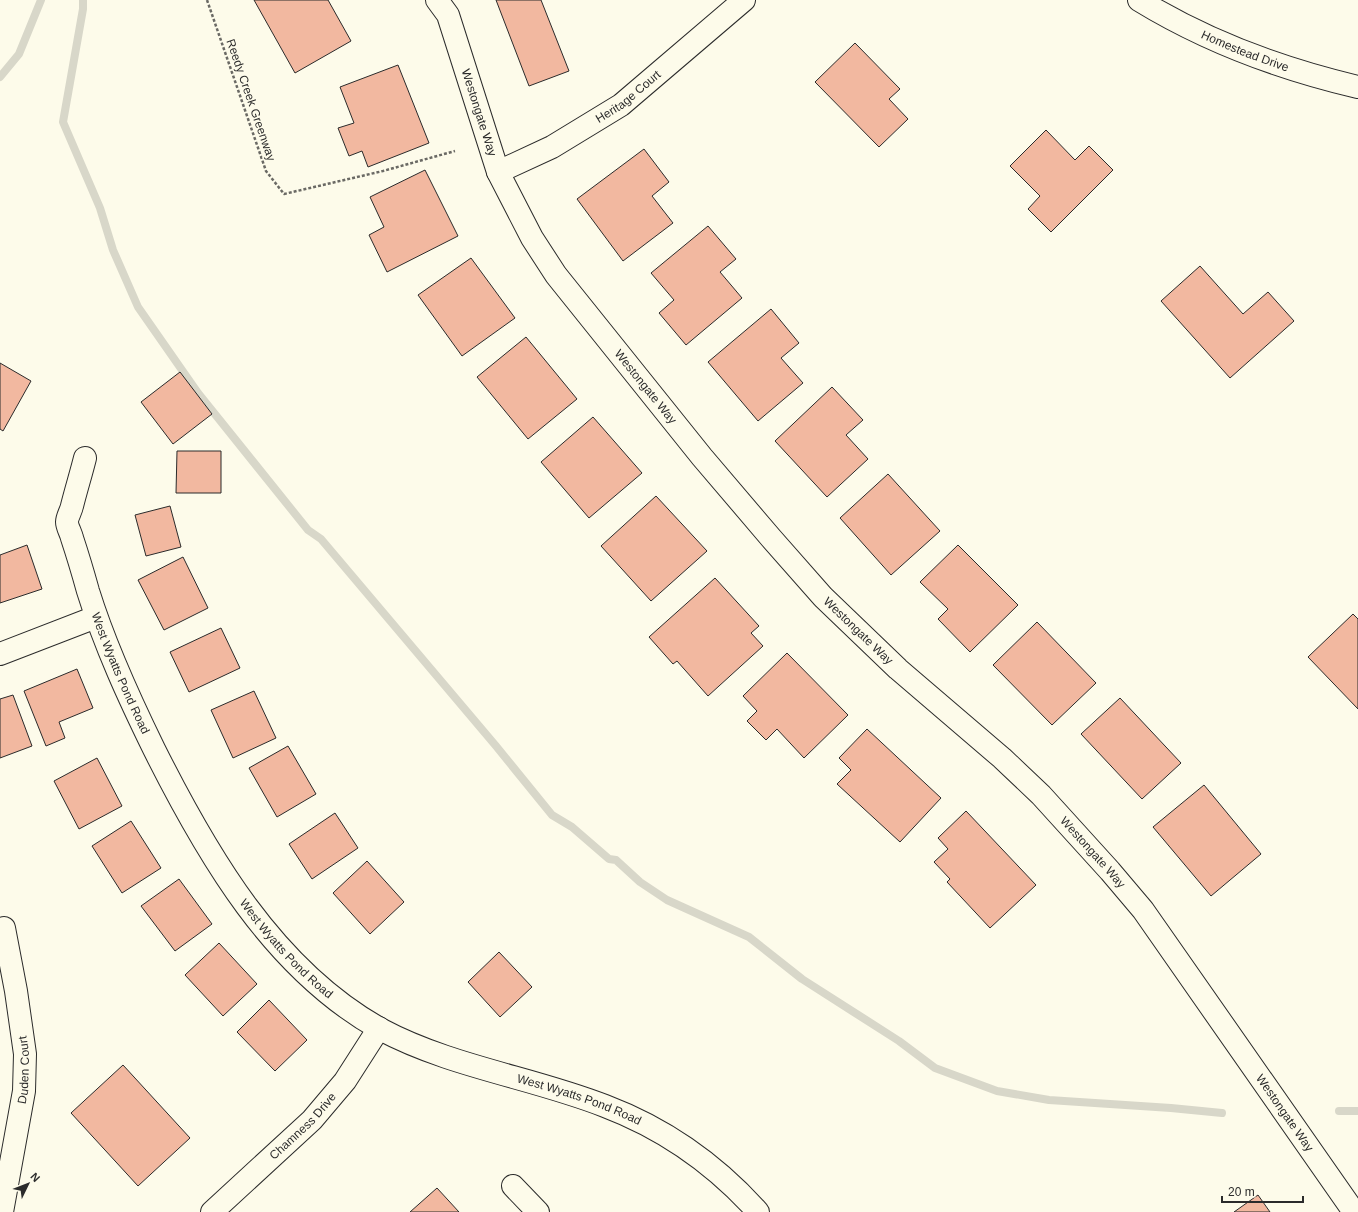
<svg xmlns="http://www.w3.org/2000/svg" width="1358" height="1212" font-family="Helvetica,sans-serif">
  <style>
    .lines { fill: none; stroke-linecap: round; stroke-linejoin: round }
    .stream { stroke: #d8d7c9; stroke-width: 8 }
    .building { fill: #f2b8a0; stroke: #2b2b2b }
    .minor-casing { stroke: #2b2b2b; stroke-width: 24 }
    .path { stroke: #6a6964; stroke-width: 2.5; stroke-dasharray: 3 2; stroke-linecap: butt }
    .minor { stroke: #fdfbea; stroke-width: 22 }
    .labels { text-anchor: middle; stroke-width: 3; stroke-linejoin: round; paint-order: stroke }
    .street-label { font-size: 12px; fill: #2b2b2b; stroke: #fdfbea }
  </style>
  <rect width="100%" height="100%" fill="#fdfbea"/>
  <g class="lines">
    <path class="stream" d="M83 0V9L63 122 100 208 113 250 138 307 198 393 308 530 321 539 496 746 552 815 572 827 609 859 616 860 640 882 667 900 749 937 802 979 899 1041 935 1068 997 1091 1049 1100 1171 1108 1222 1113
      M0 77 19 54 41 0
      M1339 1111H1358"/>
  </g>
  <path class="building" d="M254 0H328L351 41 295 73Z
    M496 0H541L569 71 529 86Z
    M855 43 900 89 889 99 908 119 879 147 815 82Z
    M398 65 429 143 368 167 362 151 349 156 338 128 354 123 340 87Z
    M1046 130 1075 160 1089 146 1113 170 1051 232 1028 209 1040 196 1010 166Z
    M644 149 669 182 652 196 673 223 623 261 577 199Z
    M425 170 458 236 387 272 369 235 384 227 370 197Z
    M708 226 736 259 720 272 742 298 686 345 659 313 674 300 651 273Z
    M471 258 515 318 462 356 418 295Z
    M1200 266 1243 314 1268 292 1294 321 1230 378 1161 301Z
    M771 309 799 343 781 358 803 383 758 421 708 362Z
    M526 337 577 399 528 439 477 377Z
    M0 363 31 381 3 431 0 429Z
    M180 372 212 414 173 444 141 402Z
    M832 387 863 420 846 435 868 459 827 497 775 441Z
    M593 417 642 473 589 518 541 462Z
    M177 451H221V493H176Z
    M888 474 940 531 891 575 840 518Z
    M656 496 707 551 651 601 601 546Z
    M170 506 181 547 146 556 135 515Z
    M27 545 42 589 0 603V555Z
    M958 545 1018 605 970 652 938 619 948 609 920 582Z
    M183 557 208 608 164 630 138 580Z
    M715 578 759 626 751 633 763 646 708 696 677 661 673 664 649 637Z
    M1353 614 1358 619V709L1308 657Z
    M1037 622 1096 683 1052 725 993 665Z
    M221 628 240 668 189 692 170 652Z
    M787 653 848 715 804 758 777 729 766 740 747 721 757 711 743 696Z
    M77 669 93 708 59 722 65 738 46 746 24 691Z
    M254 691 276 738 233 758 211 710Z
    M13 695 32 746 0 758V699Z
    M1120 698 1181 763 1142 799 1081 734Z
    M867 729 941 798 900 842 837 784 851 770 839 758Z
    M288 746 316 794 277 817 249 768Z
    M97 758 122 806 79 829 54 781Z
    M1204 785 1261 854 1211 896 1153 827Z
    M966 811 1036 885 990 928 947 882 950 879 934 862 948 849 938 838Z
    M335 813 358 848 312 879 289 844Z
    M131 821 161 868 122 893 92 846Z
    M367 861 404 902 370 934 333 893Z
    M179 879 212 924 175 951 141 906Z
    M219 943 257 984 223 1016 185 975Z
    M499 952 532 987 500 1017 468 982Z
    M269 1000 307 1040 275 1071 237 1032Z
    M123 1065 190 1138 138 1186 71 1113Z
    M437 1188 459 1212H410Z
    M1258 1195 1270 1212H1234Z"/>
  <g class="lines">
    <g class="minor-casing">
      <g id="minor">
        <path id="s1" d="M437 0 448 15 498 172 532 238 556 275 702 457 771 538 823 597 898 669 1002 758 1041 795 1110 871 1143 910 1354 1212"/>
        <path id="s2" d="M1139 0C1206 41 1281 69 1358 87"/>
        <path id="s3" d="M498 172 552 147 621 105 744 0"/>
        <path id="s4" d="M85 458C81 474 76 490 72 506 71 511 67 517 67 522 67 527 71 533 72 538 78 556 83 573 88 591 105 646 129 698 154 749 207 855 273 969 380 1029 451 1067 531 1077 605 1106 663 1128 716 1165 758 1212"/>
        <path d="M0 654 96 617"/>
        <path d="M513 1186 538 1212"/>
        <path id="s5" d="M2 1212 24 1091 25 1054 16 991 4 928"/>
        <path id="s6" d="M212 1212 312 1120 345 1081 379 1028"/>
      </g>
    </g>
    <path class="path" d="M207 0 266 171 284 194 383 171 455 151"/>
    <use href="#minor" class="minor"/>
  </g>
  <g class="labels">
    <g class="street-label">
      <text dy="4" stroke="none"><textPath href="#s2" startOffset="118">Homestead Drive</textPath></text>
      <text dy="4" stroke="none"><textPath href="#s3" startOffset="151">Heritage Court</textPath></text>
      <text transform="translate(251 100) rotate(71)" y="4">Reedy Creek Greenway</text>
      <text dy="4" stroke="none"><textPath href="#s1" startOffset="121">Westongate Way</textPath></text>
      <text dy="4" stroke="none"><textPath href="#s1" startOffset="445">Westongate Way</textPath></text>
      <text dy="4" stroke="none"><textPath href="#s1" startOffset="769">Westongate Way</textPath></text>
      <text dy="4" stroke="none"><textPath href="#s4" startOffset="227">West Wyatts Pond Road</textPath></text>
      <text dy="4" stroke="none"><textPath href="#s1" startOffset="1092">Westongate Way</textPath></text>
      <text dy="4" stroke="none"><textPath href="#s4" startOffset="551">West Wyatts Pond Road</textPath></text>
      <text dy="4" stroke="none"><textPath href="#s5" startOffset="144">Duden Court</textPath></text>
      <text dy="4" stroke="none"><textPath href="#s4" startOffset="887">West Wyatts Pond Road</textPath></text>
      <text dy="4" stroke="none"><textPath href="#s1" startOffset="1416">Westongate Way</textPath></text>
      <text dy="4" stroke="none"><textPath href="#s6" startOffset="125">Chamness Drive</textPath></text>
    </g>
  </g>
  <g transform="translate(28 1184) rotate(47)" stroke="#fdfbea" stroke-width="3" paint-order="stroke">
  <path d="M0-3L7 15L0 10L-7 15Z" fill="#2b2b2b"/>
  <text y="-6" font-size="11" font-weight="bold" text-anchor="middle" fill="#2b2b2b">N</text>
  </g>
  <path d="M1222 1196v6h81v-6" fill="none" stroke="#2b2b2b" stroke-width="2"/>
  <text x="1228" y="1196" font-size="12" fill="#2b2b2b" stroke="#fdfbea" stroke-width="3" paint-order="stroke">20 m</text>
</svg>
